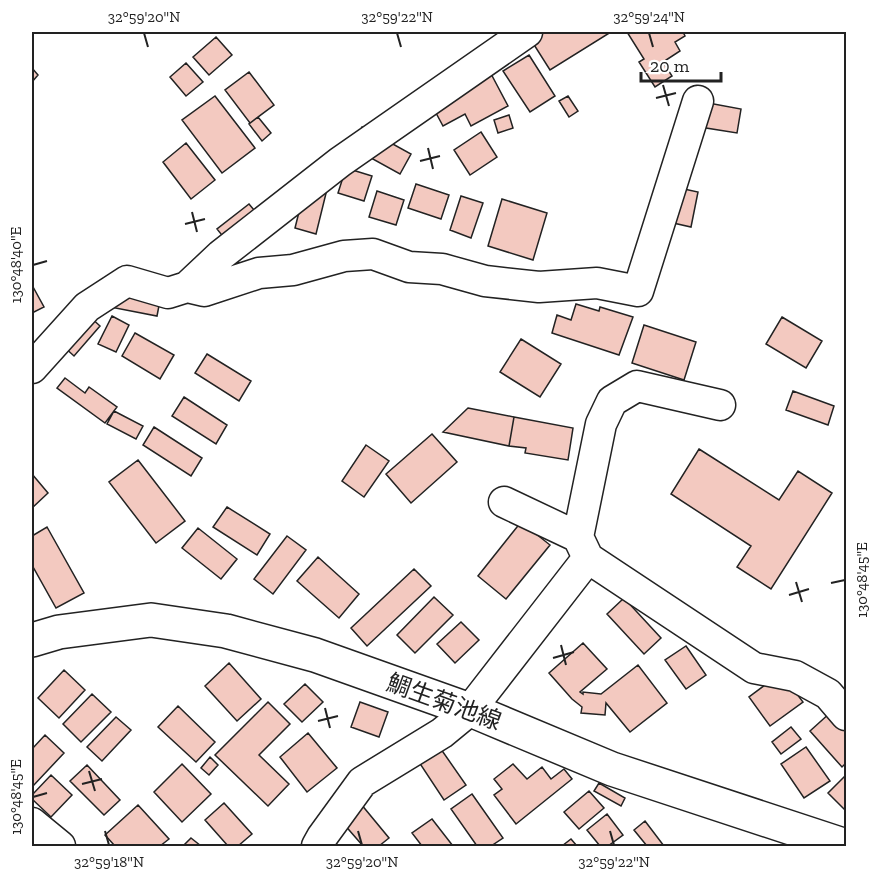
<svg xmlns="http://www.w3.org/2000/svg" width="878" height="878" font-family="'Zilla Slab','Noto Sans JP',serif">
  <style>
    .building { fill: #f3c9c0; stroke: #222; stroke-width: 1.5 }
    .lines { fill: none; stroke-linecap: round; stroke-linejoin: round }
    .minor-casing { stroke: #222; stroke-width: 33 }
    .major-casing { stroke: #222; stroke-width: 36 }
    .minor { stroke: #fff; stroke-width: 30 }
    .major { stroke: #fff; stroke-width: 33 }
    .ticks { fill: none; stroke: #222; stroke-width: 2 }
    .labels { text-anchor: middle; stroke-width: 4.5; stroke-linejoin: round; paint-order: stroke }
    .street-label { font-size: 24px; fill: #222; stroke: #fff }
    .neatline { fill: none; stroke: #222; stroke-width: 2 }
    .ticks-label { font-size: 15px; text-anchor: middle; fill: #222 }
  </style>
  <rect width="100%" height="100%" fill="#fff"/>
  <path class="building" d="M544 32H611L550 70 531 40Z
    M627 32H683L685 36 675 42 680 51 663 62 672 76 655 87 639 62 644 59Z
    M216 37 232 55 209 75 193 57Z
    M480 53 508 106 471 126 465 114 443 126 429 100Z
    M529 55 555 96 530 112 503 71Z
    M186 63 203 82 186 96 170 77Z
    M32 68 38 75 32 82Z
    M249 72 274 105 250 123 225 90Z
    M215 96 255 148 222 173 182 120Z
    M568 96 578 111 569 117 559 101Z
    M703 102 741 109 737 133 700 127Z
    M509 115 513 128 498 133 494 120Z
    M258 117 271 133 262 141 249 124Z
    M362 127 411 154 400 174 351 147Z
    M481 132 497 157 470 175 454 150Z
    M186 143 215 180 191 199 163 162Z
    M310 168 331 173 316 234 295 228Z
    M346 168 372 176 364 201 338 193Z
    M416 184 449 195 441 219 408 208Z
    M684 189 698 192 691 227 660 220Z
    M377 191 404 200 396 225 369 217Z
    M461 196 483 203 471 238 450 230Z
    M502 199 547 213 533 260 488 246Z
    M249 204 264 222 232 248 217 229Z
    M32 285 44 307 32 313Z
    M109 285 161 295 157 316 105 306Z
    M576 304 599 311 600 307 633 317 619 355 552 333 557 315 571 320Z
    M77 305 100 326 74 356 50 334Z
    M112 316 129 325 116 352 98 344Z
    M782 317 822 341 806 368 766 344Z
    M644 325 696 342 684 380 632 363Z
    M135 333 174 355 160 379 122 356Z
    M521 339 561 364 540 397 500 372Z
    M207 354 251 381 239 401 195 373Z
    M65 378 85 393 89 387 117 407 105 423 57 388Z
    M793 391 834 406 828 425 786 410Z
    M184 397 227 425 216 444 172 416Z
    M468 408 514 417 509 446 443 432Z
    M114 411 143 426 136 439 107 424Z
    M514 417 573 428 568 460 525 453 526 448 509 446Z
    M154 427 202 458 191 476 143 445Z
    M432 434 457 462 411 503 386 474Z
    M366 445 389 461 364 497 342 481Z
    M699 449 779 500 798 471 832 493 771 589 737 567 751 546 671 494Z
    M138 460 185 521 156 543 109 482Z
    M32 474 48 493 32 508Z
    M227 507 270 534 257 555 213 527Z
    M521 522 550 545 506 599 478 576Z
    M47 527 84 593 56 608 32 565V536Z
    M198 528 237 559 221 579 182 548Z
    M287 536 306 550 273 594 254 579Z
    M318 557 359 594 339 618 297 581Z
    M414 569 431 586 367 646 351 628Z
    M434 597 453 615 415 653 397 635Z
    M624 598 661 638 644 654 607 614Z
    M461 622 479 640 455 663 437 644Z
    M583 643 607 669 580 692 583 694V692L601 694 638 665 667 703 630 732 606 703 605 715 581 713 582 707 572 699 549 673Z
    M686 646 706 675 686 689 665 660Z
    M229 663 261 699 237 721 205 686Z
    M64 670 85 690 59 718 38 698Z
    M781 673 803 702 770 726 749 697Z
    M305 684 323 702 302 722 284 704Z
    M92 694 111 712 81 742 63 724Z
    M268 702 290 724 259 755 289 784 268 806 215 755Z
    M360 702 388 712 379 737 351 727Z
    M178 706 215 742 196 762 158 727Z
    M831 712 846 729V763L842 767 810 731Z
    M116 717 131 730 102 761 87 747Z
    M791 727 801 739 781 754 772 742Z
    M308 733 337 768 307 792 280 757Z
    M45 735 64 753 33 786 32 784V749Z
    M436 742 466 785 444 800 415 756Z
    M806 747 830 781 804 798 781 764Z
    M210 757 218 765 209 775 201 768Z
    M182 764 211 794 182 822 154 792Z
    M513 764 527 779 542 767 551 779 564 769 572 779 516 824 494 795 502 789 494 779Z
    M87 765 120 800 104 815 70 781Z
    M51 775 72 795 51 817 32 799V795Z
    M846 775V809L845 810 828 793Z
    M599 783 625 798 621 806 594 791Z
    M589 791 604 808 579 829 564 812Z
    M472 794 503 838 491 846H477L451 809Z
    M356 798 389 838 379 846H363L336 815Z
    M224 803 252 834 238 846H228L205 820Z
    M138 805 169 839 160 846H115L105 835Z
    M607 814 623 835 608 846H600L587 830Z
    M432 819 453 846H422L412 833Z
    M645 821 664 846H647L634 830Z
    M191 838 201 846H183Z
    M571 839 577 846H562Z"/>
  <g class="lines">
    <g class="minor-casing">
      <path id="minor" d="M187 287 204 291 259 273 293 270 344 256 373 254 409 267 442 269 485 281 539 287 597 283 638 291 698 101
        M32 368 87 307 127 281 168 293 187 287 221 255 340 162 527 32
        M720 405 637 386 612 401 601 424 578 537 588 558 754 668 795 676 828 694 846 715
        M504 502 578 537
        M32 823 60 846
        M317 846 322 837 362 782 442 733 470 710 588 558"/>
    </g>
    <g class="major-casing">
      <path id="major" d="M32 640 59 632 151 620 226 631 315 655 478 713 612 769 846 846"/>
    </g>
    <use href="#minor" class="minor"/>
    <use href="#major" class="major"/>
  </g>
  <path class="ticks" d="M144 33 148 47M397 33 401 47M649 33 653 47M663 85 669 106M656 98 676 93M428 148 433 169M420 161 440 156M192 212 197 232M185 224 205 219M33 265 47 261M796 582 802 602M831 583 845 580M789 595 809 589M561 645 566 665M553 658 574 652M325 708 330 728M318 721 338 716M89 771 95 791M82 784 102 779M33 797 47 793M105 831 109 845M358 831 362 845M610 831 614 845"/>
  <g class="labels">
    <g class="street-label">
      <text transform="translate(444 702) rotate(20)" y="8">鯛生菊池線</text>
    </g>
  </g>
  <rect width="878" height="878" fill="none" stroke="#ffffff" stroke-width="66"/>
  <path d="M641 72v9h80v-9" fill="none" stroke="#222222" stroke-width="3"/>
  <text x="650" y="72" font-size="18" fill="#222222" stroke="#ffffff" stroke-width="4.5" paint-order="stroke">20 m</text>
  <rect x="33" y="33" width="812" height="812" class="neatline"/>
  <g class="ticks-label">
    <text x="144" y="22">32°59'20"N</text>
    <text x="397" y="22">32°59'22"N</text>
    <text x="649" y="22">32°59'24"N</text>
    <text transform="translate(16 265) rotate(-90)" y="5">130°48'40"E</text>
    <text transform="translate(862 580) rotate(-90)" y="5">130°48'45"E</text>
    <text transform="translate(16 797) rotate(-90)" y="5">130°48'45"E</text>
    <text x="109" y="867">32°59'18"N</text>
    <text x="362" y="867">32°59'20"N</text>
    <text x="614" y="867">32°59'22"N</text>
  </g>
</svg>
